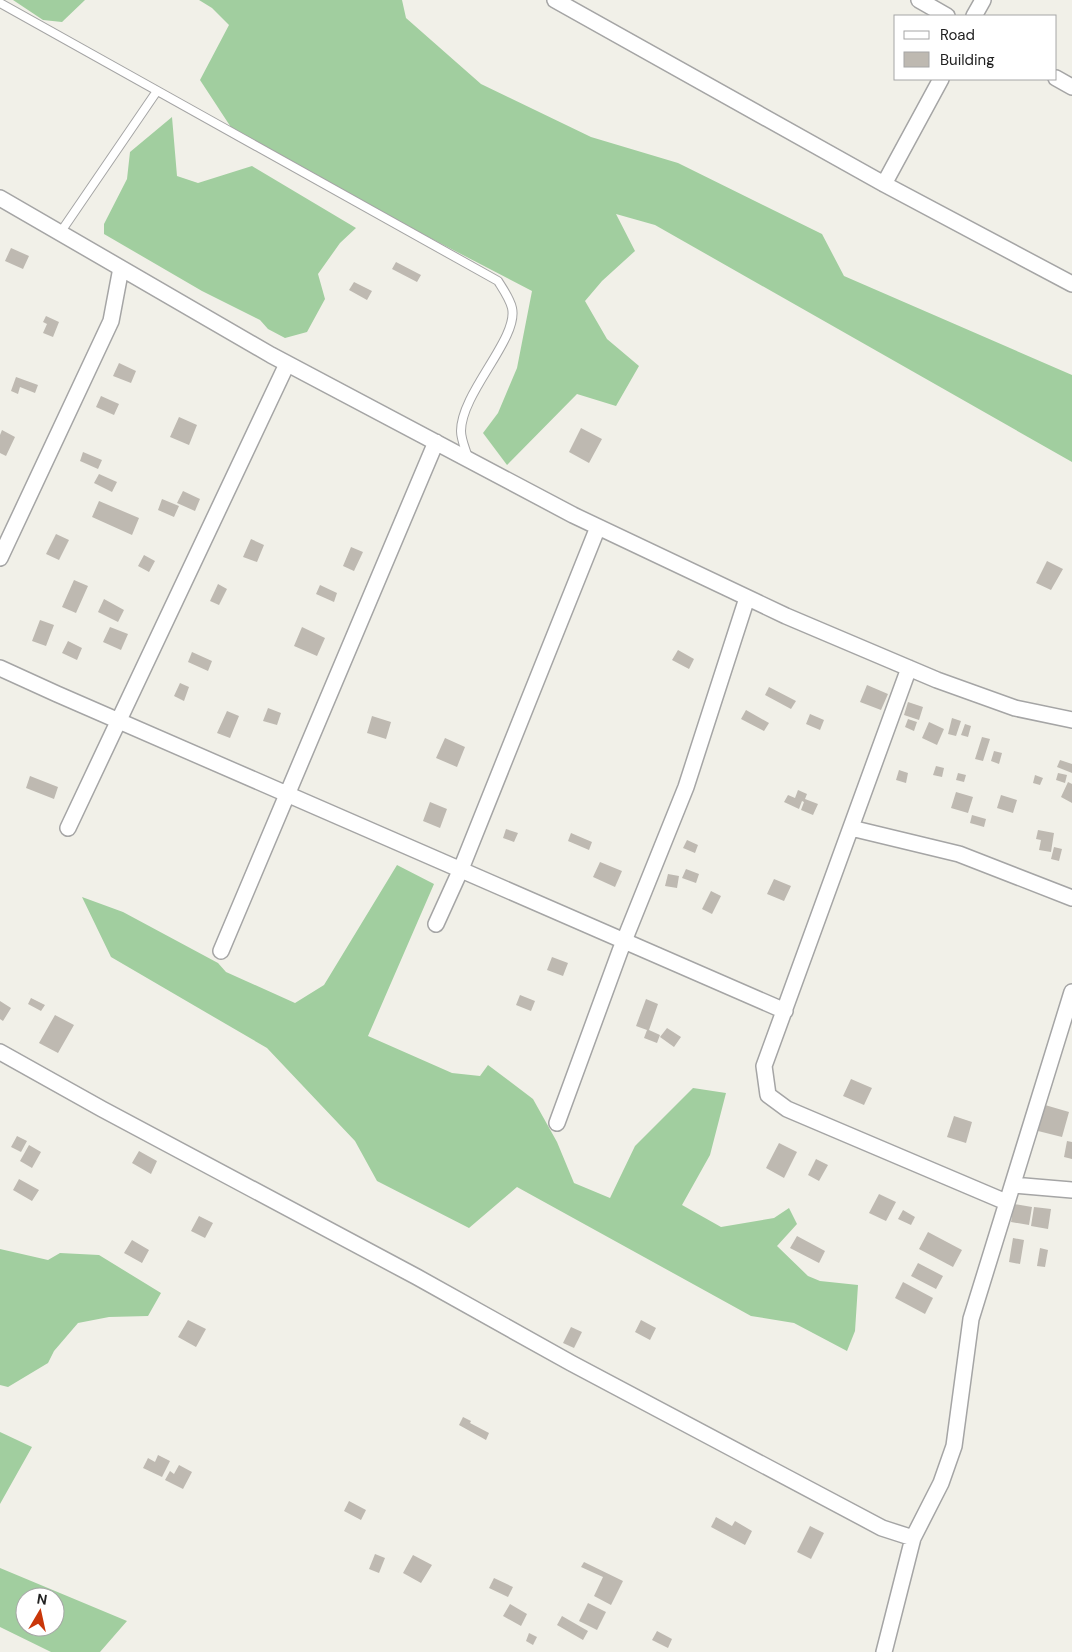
<svg xmlns="http://www.w3.org/2000/svg" width="1072" height="1652" font-family="'DM Sans',sans-serif">
  <style>
    .forest { fill: #a1ce9f; fill-rule: evenodd }
    .building { fill: #beb9b1 }
    .lines { fill: none; stroke-linecap: round; stroke-linejoin: round }
    .lane-casing { stroke: #a5a5a5; stroke-width: 10 }
    .street-casing { stroke: #a5a5a5; stroke-width: 18 }
    .lane { stroke: #fff; stroke-width: 8 }
    .street { stroke: #fff; stroke-width: 15 }
  </style>
  <rect width="100%" height="100%" fill="#f1f0e8"/>
  <path class="forest" d="M13 0H85L62 22 43 20Z
    M199 0H402L406 18 481 84 591 137 678 163 822 234 844 276 1072 375V462L655 225 616 214 635 251 602 281 585 301 607 339 639 366 616 406 577 394 507 465 483 433 498 413 517 368 532 291 238 138 200 80 229 25 212 8Z
    M172 117 177 176 198 183 252 166 356 228 340 243 318 274 325 299 307 332 285 338 268 329 260 320 202 291 104 234V224L127 179 130 152Z
    M397 865 434 884 368 1036 452 1073 480 1076 488 1065 533 1099 557 1142 574 1183 610 1198 635 1146 693 1088 726 1093 710 1155 682 1205 721 1227 774 1218 789 1208 797 1224 777 1246 808 1276 820 1281 858 1285 855 1331 847 1351 794 1323 751 1316 517 1187 469 1228 377 1181 355 1141 267 1048 111 957 82 897 123 912 218 963 226 972 295 1003 324 985Z
    M0 1249 48 1260 60 1253 99 1255 161 1293 148 1316 109 1317 78 1323 54 1351 48 1363 8 1387 0 1385Z
    M0 1432 32 1447 0 1504Z
    M0 1568 127 1621 100 1652H51L0 1627ZM25 1597H55V1627H25Z"/>
  <path class="building" d="M11 248 29 256 23 269 5 261Z
    M396 262 421 275 417 282 392 269Z
    M354 282 372 291 367 300 349 290Z
    M46 316 59 322 53 337 43 333 47 324 43 322Z
    M119 363 136 371 131 383 113 376Z
    M16 377 38 385 35 393 20 387 18 394 11 391Z
    M101 396 119 404 114 415 96 407Z
    M179 417 197 425 189 445 170 437Z
    M581 428 602 439 589 463 569 452Z
    M2 430 15 437 6 456 0 453V435Z
    M83 452 102 460 98 469 80 461Z
    M99 474 117 482 112 492 94 483Z
    M183 491 200 499 195 511 177 503Z
    M162 499 179 506 174 517 158 510Z
    M99 501 139 518 132 535 92 517Z
    M56 534 69 540 59 560 46 554Z
    M251 539 264 545 257 562 243 557Z
    M351 547 363 552 354 571 343 566Z
    M144 555 155 561 149 572 138 566Z
    M1047 561 1063 569 1051 590 1036 583Z
    M74 580 88 586 76 613 62 607Z
    M218 584 227 589 219 605 210 601Z
    M320 585 337 593 334 602 316 594Z
    M104 599 124 610 118 622 98 612Z
    M40 620 54 625 46 646 32 641Z
    M110 627 128 634 121 650 103 642Z
    M302 627 325 638 317 656 294 646Z
    M68 641 82 648 77 660 62 653Z
    M678 650 694 659 689 669 672 660Z
    M192 652 212 661 208 671 188 662Z
    M180 683 189 687 184 701 174 696Z
    M867 685 888 694 881 710 860 702Z
    M769 687 796 701 791 709 765 695Z
    M908 702 923 707 919 720 904 715Z
    M268 708 281 713 277 725 263 721Z
    M746 710 769 723 764 731 741 719Z
    M227 711 239 716 230 738 217 733Z
    M810 714 824 720 820 730 806 724Z
    M372 716 391 722 386 739 367 733Z
    M952 718 961 721 956 736 948 734Z
    M908 719 917 722 914 731 905 727Z
    M929 722 944 729 937 745 922 738Z
    M965 724 971 726 968 737 961 735Z
    M982 737 990 739 983 761 975 759Z
    M445 738 465 747 457 767 436 758Z
    M994 751 1002 753 999 764 991 761Z
    M1060 760 1072 764V773L1057 767Z
    M936 766 944 768 942 777 933 775Z
    M899 770 908 773 906 783 896 780Z
    M958 773 966 775 964 782 956 780Z
    M1058 773 1067 775 1065 783 1056 780Z
    M1035 775 1043 778 1040 785 1033 783Z
    M30 776 58 787 54 799 26 788Z
    M1068 782 1072 784V803L1061 797Z
    M798 790 807 794 805 799 818 804 813 815 801 810 804 802 802 801 799 809 784 802 788 795 795 798Z
    M956 792 973 797 968 813 951 808Z
    M1001 795 1017 800 1013 813 997 808Z
    M430 802 447 809 440 828 423 821Z
    M972 815 986 819 984 827 970 823Z
    M506 829 518 833 514 842 503 838Z
    M1038 830 1054 833 1051 852 1039 850 1041 840 1036 839Z
    M571 833 592 842 589 850 568 841Z
    M687 840 698 845 695 853 683 848Z
    M1054 847 1062 849 1059 861 1051 859Z
    M600 862 622 871 615 887 593 877Z
    M686 869 699 874 696 883 682 878Z
    M668 874 679 876 677 888 665 886Z
    M774 879 791 886 784 901 767 894Z
    M711 891 721 896 712 914 702 909Z
    M552 957 568 963 563 976 547 970Z
    M520 995 535 1001 531 1011 516 1005Z
    M31 998 45 1005 41 1011 28 1004Z
    M646 999 658 1004 649 1030 660 1035 657 1043 644 1038 647 1030 636 1026Z
    M0 1001 11 1008 3 1021 0 1019Z
    M55 1015 74 1025 58 1053 39 1043Z
    M667 1028 681 1037 674 1047 660 1037Z
    M851 1079 872 1088 864 1105 843 1096Z
    M1045 1105 1069 1112 1062 1137 1038 1131Z
    M954 1116 972 1122 966 1143 947 1137Z
    M17 1136 27 1141 21 1152 11 1147Z
    M1067 1141 1072 1142V1159L1064 1157Z
    M779 1143 797 1152 784 1178 766 1168Z
    M29 1145 41 1152 32 1168 20 1161Z
    M139 1151 157 1161 151 1174 132 1163Z
    M816 1159 828 1165 819 1181 808 1175Z
    M19 1179 39 1190 32 1201 13 1190Z
    M879 1194 896 1202 886 1221 869 1213Z
    M1014 1204 1032 1207 1029 1225 1011 1222Z
    M1034 1207 1051 1209 1048 1229 1031 1226Z
    M903 1210 915 1217 911 1225 898 1219Z
    M199 1216 213 1223 205 1238 191 1231Z
    M928 1232 962 1250 953 1267 919 1249Z
    M797 1236 825 1251 819 1263 790 1248Z
    M1013 1238 1024 1240 1020 1264 1009 1262Z
    M132 1240 149 1250 142 1263 124 1253Z
    M1040 1248 1048 1250 1045 1267 1037 1266Z
    M918 1263 943 1276 936 1289 911 1276Z
    M903 1282 933 1298 925 1314 895 1298Z
    M188 1320 206 1329 196 1347 178 1337Z
    M641 1320 656 1328 650 1340 635 1332Z
    M571 1327 582 1332 574 1348 563 1343Z
    M463 1417 471 1421 470 1423 489 1433 486 1440 459 1425Z
    M158 1455 170 1461 162 1477 143 1468 148 1458 155 1462Z
    M179 1465 192 1472 183 1489 165 1480 170 1471 174 1474Z
    M349 1501 366 1510 361 1520 344 1511Z
    M716 1517 732 1526 735 1521 752 1531 745 1545 711 1527Z
    M810 1526 824 1533 811 1559 797 1552Z
    M375 1554 385 1558 379 1573 369 1569Z
    M413 1555 432 1565 421 1583 403 1573Z
    M584 1562 623 1581 611 1605 594 1596 603 1577 581 1567Z
    M494 1578 513 1587 508 1597 489 1588Z
    M588 1603 606 1612 597 1630 579 1621Z
    M510 1604 527 1614 521 1626 503 1616Z
    M562 1616 588 1631 583 1640 557 1625Z
    M657 1631 672 1639 668 1648 652 1640Z
    M529 1633 537 1637 533 1645 526 1641Z"/>
  <g class="lines">
    <g class="lane-casing">
      <path id="lane" d="M0 3 498 281C503 289 510 299 512 308 519 338 461 393 461 431 461 440 466 450 468 458
        M60 233 157 91"/>
    </g>
    <g class="street-casing">
      <path id="street" d="M555 0 884 184 1072 284
        M919 0 947 16
        M974 16 983 0
        M1056 78 1072 87
        M884 184 941 79
        M0 198 271 355 573 515 786 616 937 680 1015 708 1072 720
        M0 558 111 321 121 268
        M0 668 57 694 785 1011
        M909 668 764 1066 768 1095 787 1109 1006 1202
        M68 828 287 364
        M851 828 959 854 1072 898
        M436 924 461 869 598 527
        M221 951 436 442
        M0 1052 102 1109 417 1277 571 1363 882 1528 913 1538
        M557 1123 620 951 686 787 747 598
        M1013 1185 1072 1190
        M884 1652 913 1538 941 1483 954 1446 971 1319 1072 992"/>
    </g>
    <use href="#lane" class="lane"/>
    <use href="#street" class="street"/>
  </g>
  <rect x="894" y="15" width="162" height="65" fill="#ffffff" stroke="#a6a6a6"/>
  <rect x="904" y="31" width="25" height="8" fill="#ffffff" stroke="#a6a6a6"/>
  <text x="940" y="40" font-size="15" fill="#212121">Road</text>
  <rect x="904" y="52" width="25" height="15" fill="#beb9b1" stroke="#a6a6a6"/>
  <text x="940" y="65" font-size="15" fill="#212121">Building</text>
  <g transform="translate(40 1612) rotate(9)"><circle r="24" fill="#ffffff" stroke="#a6a6a6"/>
  <path d="M0-4L9 19L0 12L-9 19Z" fill="#c93609"/>
  <text y="-8" font-size="14" font-weight="bold" text-anchor="middle" fill="#212121">N</text>
  </g>
</svg>
